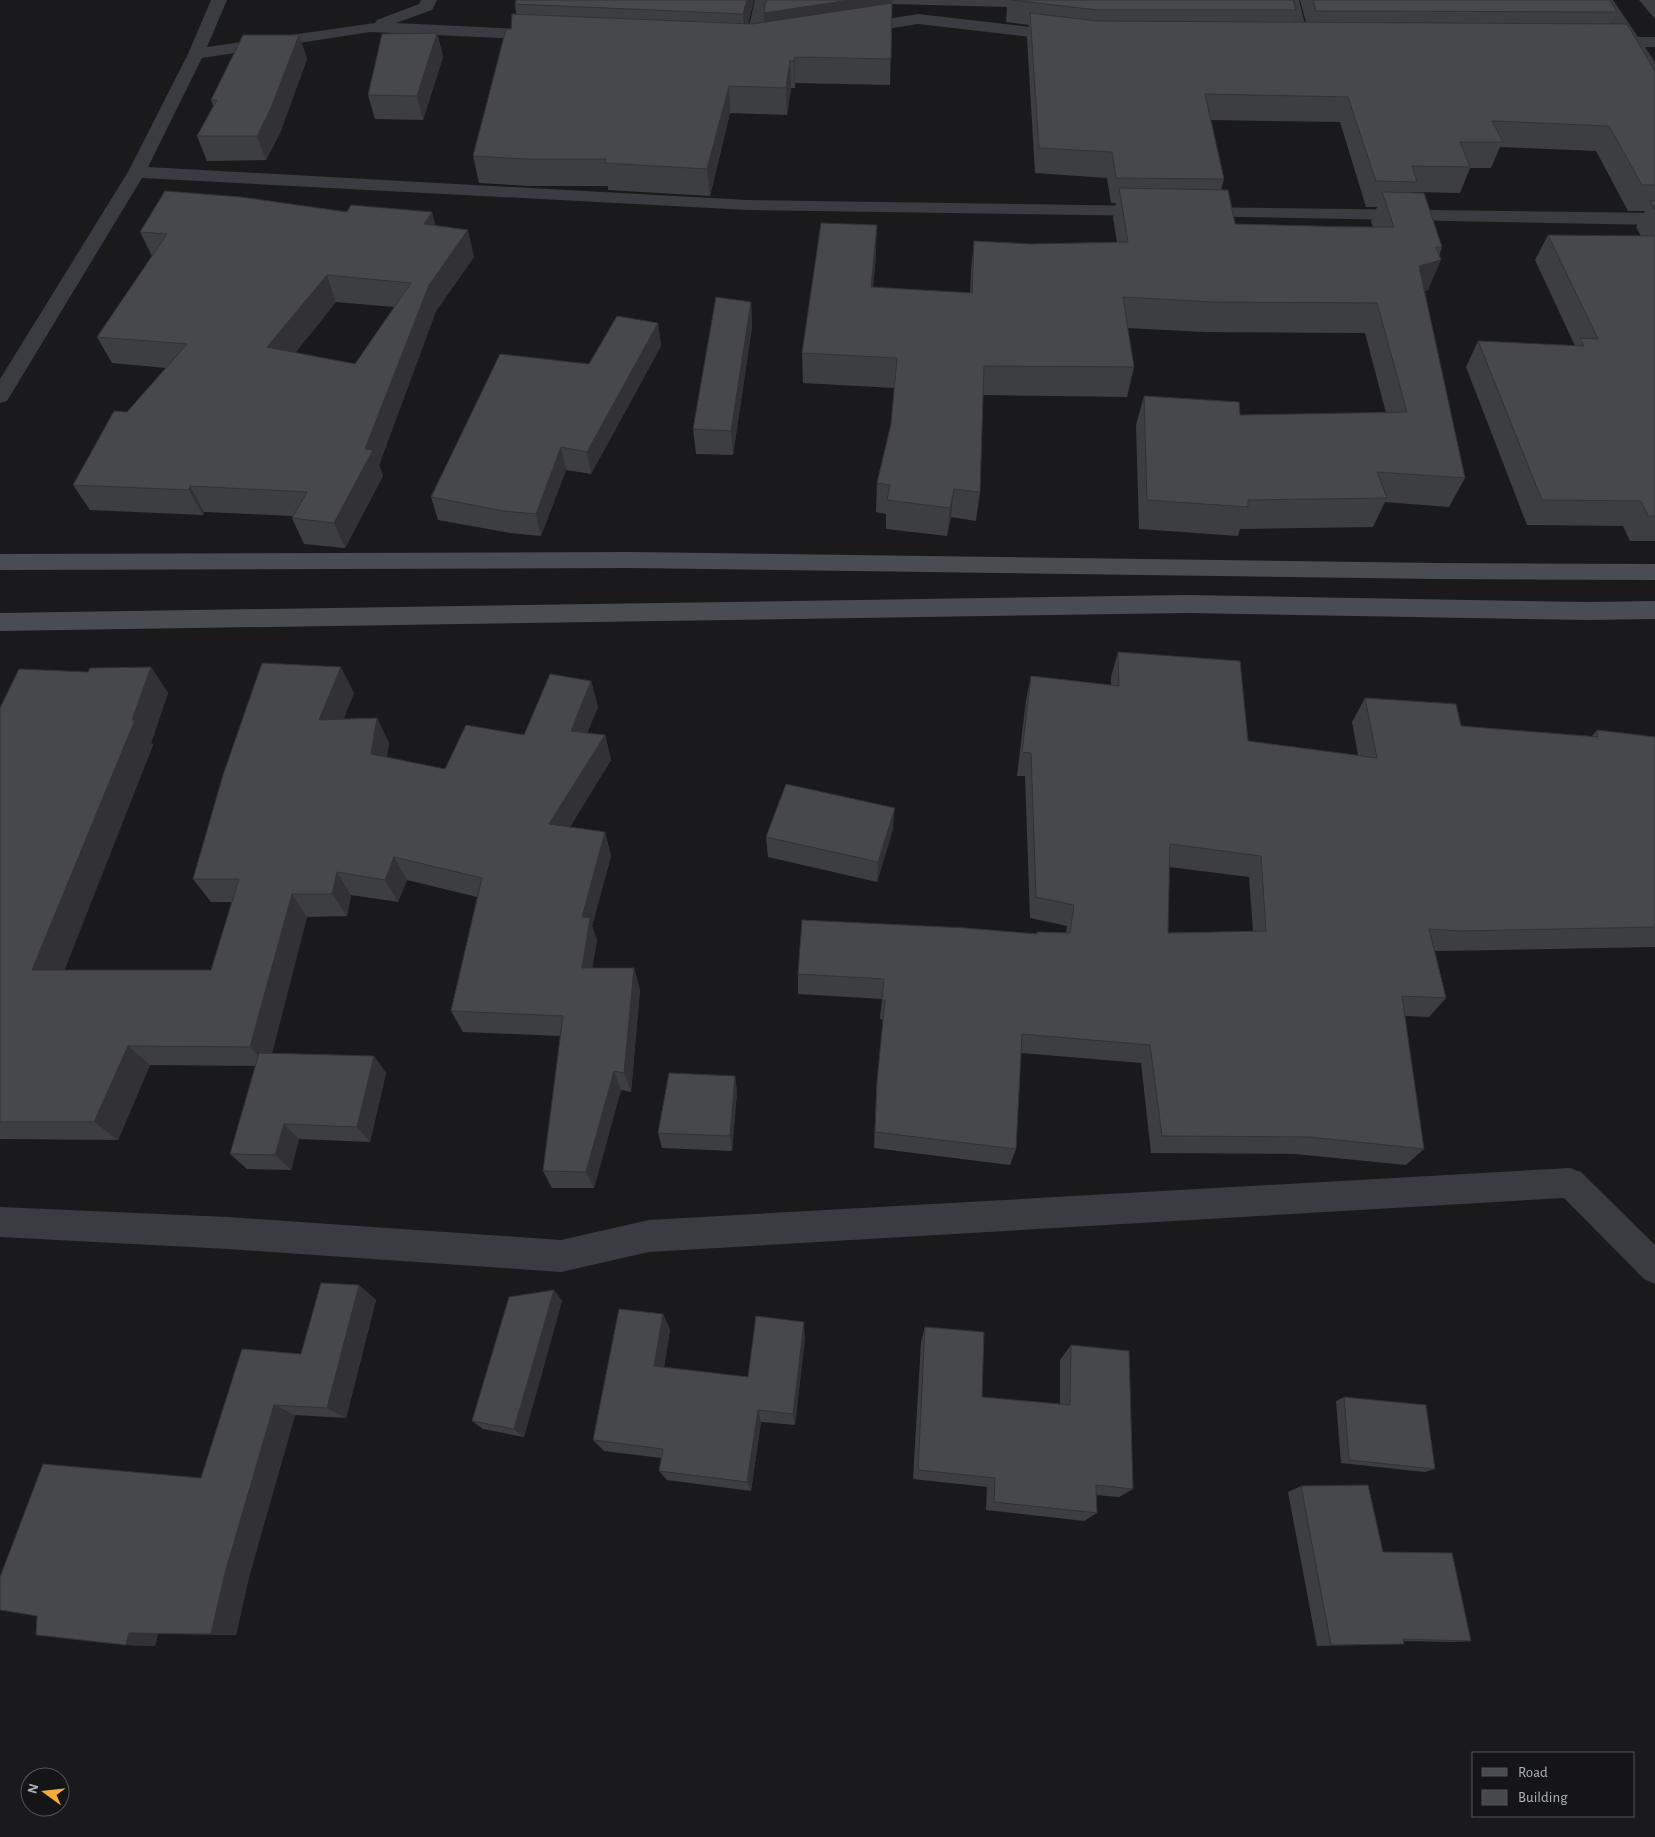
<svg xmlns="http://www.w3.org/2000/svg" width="1655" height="1837" font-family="'Alegreya Sans',sans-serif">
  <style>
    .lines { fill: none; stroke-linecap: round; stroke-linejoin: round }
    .minor { fill: #3b3c41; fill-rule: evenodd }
    .secondary { fill: #494c51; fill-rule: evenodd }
    .wall { fill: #3d3e41; fill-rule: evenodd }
    .shaded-wall { fill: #323235 }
    .building { fill: #47484c; stroke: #323235; fill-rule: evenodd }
  </style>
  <rect width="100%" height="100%" fill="#1a1a1c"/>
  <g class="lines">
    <path class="minor" d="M211 0H227L207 47 375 23 377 20 419 4 421 0H437L432 10 396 23 542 30 548 32 550 35 548 38 542 40 370 32 202 58 148 167 748 200 1152 206 1158 207 1161 211 1158 215 1152 216 748 210 142 178 10 396 7 401 0 403V379L128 172 188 54Z
      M755 0H771L761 44 759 47H747L745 44Z
      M1283 0H1299L1309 41 1307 44H1295L1293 41Z
      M1597 0H1613L1638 37H1655V47H1645L1655 62V79L1649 77 1628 46 1593 44 1591 41 1593 38 1622 37Z
      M918 14 1066 31 1072 33 1074 36 1072 39 1066 41 918 24 856 34 850 32 848 29 850 26 856 24Z
      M1195 207 1655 213V225L1189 216 1186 212 1189 208Z
      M1570 1168 1581 1172 1655 1245V1284L1644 1279 1564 1198 649 1252 561 1272 228 1249 0 1237V1207L228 1217 561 1240 649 1220Z"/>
    <path class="secondary" d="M630 552 1437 563 1655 564V580L1437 579 630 568 0 570V554Z
      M1187 595 1588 602 1655 601V619L1588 620 1187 613 0 631V613Z"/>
  </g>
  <path class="wall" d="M516 0H754L748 24H752L764 22 766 0H1293L1296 10 1293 22H1306L1300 0H1610L1617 12 1612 24 1655 71V541H1630L1623 526 1527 525 1466 367 1478 341 1575 346 1535 260 1548 235 1641 236 1636 227 1645 211H1628L1596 151 1500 147 1491 168H1470L1460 193 1413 192V193L1442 247 1428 290 1424 291 1465 478 1449 507 1385 502 1373 527 1240 529 1238 536 1139 529 1136 425 1144 396 1240 415 1386 413 1365 333 1205 332 1127 328 1134 367 1127 397 983 395 980 492 976 521 951 517 947 536 886 529V514L876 512 877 483 891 424 894 388 803 383 802 353 876 255 873 287 970 293 971 271 974 241 1031 244 1117 242 1113 218 1116 203H1111L1107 178 1035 173 1027 38 1029 25 1006 22 1007 7 892 4 890 85 795 83V88H791L787 115 730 113 710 196 608 190V186H530L479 183 473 156 511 29 516 14 515 4ZM1211 120 1340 122 1366 207H1377L1371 222 1373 227 1235 224 1221 190 1224 179Z
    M1639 0H1655V19Z
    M437 33 443 57 423 120 375 119 368 95Z
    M299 35 307 59 280 133 266 160 207 161 197 136 213 106 211 100Z
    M347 212H432L435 225 474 257 436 311 379 465 383 476 345 548 304 544 292 518 293 516 204 512 203 515 90 510 73 485 127 412 166 368 112 363 97 337 152 256 140 232ZM336 302 394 307 355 364 295 353Z
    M751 302 752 327 733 455 696 454 693 429Z
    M658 323 661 346 591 474 566 470 541 536 510 533 438 520 431 497 589 364Z
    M1118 652 1248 741 1358 755 1352 722 1365 698 1461 726 1592 736 1597 730 1655 737V947L1444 951H1435L1446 998 1429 1017 1405 1016 1424 1149 1406 1165 1295 1154 1151 1153 1141 1063 1021 1053 1016 1149 1010 1165 874 1148 876 1098 883 1020 880 1019 882 999 798 994V974L1036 934 1037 932 1066 933 1067 926 1030 918 1025 776H1017L1026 700 1031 676 1111 685V677ZM1169 867 1249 877 1253 931 1168 933Z
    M151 667 168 693 151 743 153 745 64 970H211L232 902H211L193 879 354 693 343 719 377 718 389 743 387 757 445 769 524 735 591 681 598 707 587 733 605 735 611 760 570 827 605 832 611 856 592 926 597 940 592 968H634L640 990 631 1092 621 1090 594 1188H552L543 1171 560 1036 463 1032 451 1011 477 897 407 880 398 902 351 895 347 916 307 917 272 1053 374 1056 386 1073 370 1142 299 1139 291 1170 247 1169 230 1154 256 1066 150 1065 118 1140 0 1139V708L88 672Z
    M893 829 877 882 768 857 766 837Z
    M735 1076 737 1092 732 1151 662 1148 658 1133Z
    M359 1285 376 1300 346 1418 295 1415 249 1577 236 1635 158 1634 155 1646 126 1645 37 1616 201 1478 301 1354Z
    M554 1290 562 1301 524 1437 483 1429 472 1421Z
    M663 1314 670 1330 664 1367 748 1377 805 1337 795 1425 761 1422 751 1491 667 1480 659 1471 661 1458 604 1451 593 1440Z
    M925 1327 982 1397 1060 1404V1360L1071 1345 1133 1489 1119 1497 1096 1495 1097 1513 1084 1521 986 1510 987 1487 913 1479 921 1342Z
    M1344 1397 1435 1469 1425 1472 1341 1463 1336 1401Z
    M1301 1486 1383 1552 1471 1641 1453 1642 1403 1641 1404 1644 1317 1646 1288 1492Z"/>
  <path class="shaded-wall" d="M747 0H754L745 37 743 14Z
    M850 0H892V16L764 36V13Z
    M437 33 443 57 423 120 417 96Z
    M299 35 307 59 280 133 266 160 257 136Z
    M795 57V88L794 61Z
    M790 61 791 88 787 115 786 88Z
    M729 86 730 113 710 196 707 169Z
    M432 212 439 238 424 224Z
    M877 225 876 255 870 317 871 287Z
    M468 230 474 257 436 311 379 465 383 476 345 548 334 523 365 449 429 285Z
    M1441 260 1428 290 1406 296 1419 266Z
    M327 275 336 302 278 374 267 347Z
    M751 302 752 327 733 455 731 431Z
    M658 323 661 346 591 474 587 452Z
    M561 447 566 470 541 536 536 514Z
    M190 486 204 512 203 515 189 490Z
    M954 489 951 517 947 536 950 508Z
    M151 667 168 693 151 743 153 745 56 992 32 970 132 720Z
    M341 667 354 693 333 746 319 720Z
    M591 681 598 707 578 756 571 731Z
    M377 718 389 743 383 779 371 754Z
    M605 735 611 760 557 847 549 824Z
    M895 808 893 829 877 882 878 862Z
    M605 832 611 856 592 926 597 940 589 989 582 968V917Z
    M394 857 407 880 398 902 385 880Z
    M337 872 351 895 347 916 332 894Z
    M292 894 307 917 268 1066 250 1047Z
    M634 968 640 990 631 1092 624 1073Z
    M128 1046 150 1065 118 1140 94 1122Z
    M374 1056 386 1073 370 1142 357 1127Z
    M614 1071 621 1090 594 1188 586 1172Z
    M735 1076 737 1092 732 1151 730 1136Z
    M284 1124 299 1139 291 1170 275 1155Z
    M359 1285 376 1300 346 1418 327 1408Z
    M554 1290 562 1301 524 1437 514 1429Z
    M663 1314 670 1330 662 1380 654 1366Z
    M804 1322 805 1337 795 1425 793 1414Z
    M274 1405 295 1415 249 1577 236 1635 211 1634 225 1573Z
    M758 1410 761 1422 751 1491 747 1482Z
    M129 1633 158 1634 155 1646 126 1645Z"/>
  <path class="building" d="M516 0H747L743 14 515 4Z
    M766 0H850L764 13Z
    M1012 0H1293L1296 10H1097Z
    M1313 0H1610L1617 12 1316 11Z
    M892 3 891 59 795 57 794 61H790L786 88 729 86 707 169 604 163 606 159H525L473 156 506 29H511L512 14 752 24Z
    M1030 13 1097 21 1627 24 1655 71V185H1642L1609 126 1492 121 1503 142H1460L1470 167 1412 166 1417 182 1376 181 1348 97 1205 94 1224 179 1116 178 1112 152 1039 148Z
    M437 33 417 96 368 95 382 34Z
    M243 35H299L271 108 257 136H197L217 100H211Z
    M1119 188 1228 190 1235 224 1348 227H1394L1382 192 1424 193 1442 247H1436L1441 260 1419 266 1465 478 1377 472 1387 498 1248 500V507L1147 500 1144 396 1239 402 1240 415 1407 412 1377 303 1213 302 1123 297 1134 367 984 366 980 492 954 489 950 508 887 500 890 485 877 483 891 424 897 358 802 353 821 223 877 225 871 287 972 293 974 241 1031 244 1128 242Z
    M165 191 241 197 347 212 351 205 432 212 424 224 468 230 429 285 365 449 373 450 334 523 292 518 307 492 190 486 189 490 73 485 114 411 127 412 187 344 97 337 167 234 140 232ZM327 275 411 283 355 364 267 347Z
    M1650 201H1655V209Z
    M1548 235 1655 236V516H1648L1641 501 1542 500 1478 341 1584 346 1580 338 1598 339Z
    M716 297 751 302 731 431 693 429Z
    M617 316 658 323 587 452 561 447 536 514 503 511 431 497 500 354 589 364Z
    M1118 652 1240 661 1248 741 1377 758 1365 698 1456 704 1461 726 1598 737 1597 730 1655 737V927L1461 931 1429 929 1446 998 1402 996 1424 1149 1309 1137 1162 1136 1150 1045 1022 1034 1016 1149 875 1132 877 1081 885 1000H882L884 979 798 974 802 920 966 928 1037 934V932L1070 933 1074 905 1036 897 1031 753 1022 752 1031 676 1119 686ZM1170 844 1261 856 1266 931 1168 933Z
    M262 663 341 667 319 720 377 718 371 754 445 769 466 725 524 735 550 674 591 681 571 731 605 735 549 824 605 832 582 917 590 918 582 968H634L624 1073 614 1071 586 1172 543 1171 563 1016 451 1011 482 878 394 857 385 880 337 872 332 894H292L250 1047 128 1046 94 1122H0V708L19 669 88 672 90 668 151 667 132 720H135L32 970H211L239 879H193L223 775Z
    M786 784 895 808 878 862 766 837Z
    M259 1053 374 1056 357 1127 284 1124 275 1155 230 1154Z
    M669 1073 735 1076 730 1136 658 1133Z
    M321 1283 359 1285 327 1408 274 1405 225 1573 211 1634 129 1633 126 1645 36 1635 37 1616 0 1610V1577L43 1464 201 1478 242 1349 301 1354Z
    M554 1290 514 1429 472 1421 509 1297Z
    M619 1309 663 1314 654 1366 748 1377 756 1316 804 1322 793 1414 758 1410 747 1482 659 1471 663 1449 593 1440Z
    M925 1327 984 1332 982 1397 1070 1405 1071 1345 1129 1351 1133 1489 1096 1485 1097 1513 994 1502 995 1478 918 1470Z
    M1344 1397 1426 1405 1435 1469 1349 1460Z
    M1368 1485 1383 1552 1452 1553 1471 1641 1403 1639 1404 1644 1331 1645 1301 1486Z"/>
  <rect x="1472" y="1752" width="162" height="65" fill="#151517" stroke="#525459"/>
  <rect x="1482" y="1768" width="25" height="8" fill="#494c51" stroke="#525459"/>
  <text x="1518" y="1777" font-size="15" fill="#adb2bc">Road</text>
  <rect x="1482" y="1790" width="25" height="15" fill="#47484c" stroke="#525459"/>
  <text x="1518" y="1802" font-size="15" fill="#adb2bc">Building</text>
  <g transform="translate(45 1792) rotate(285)"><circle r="24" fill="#151517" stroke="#525459"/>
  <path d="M0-4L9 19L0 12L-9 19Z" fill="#f1ac3d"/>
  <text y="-8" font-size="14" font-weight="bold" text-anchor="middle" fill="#adb2bc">N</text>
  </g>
</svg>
